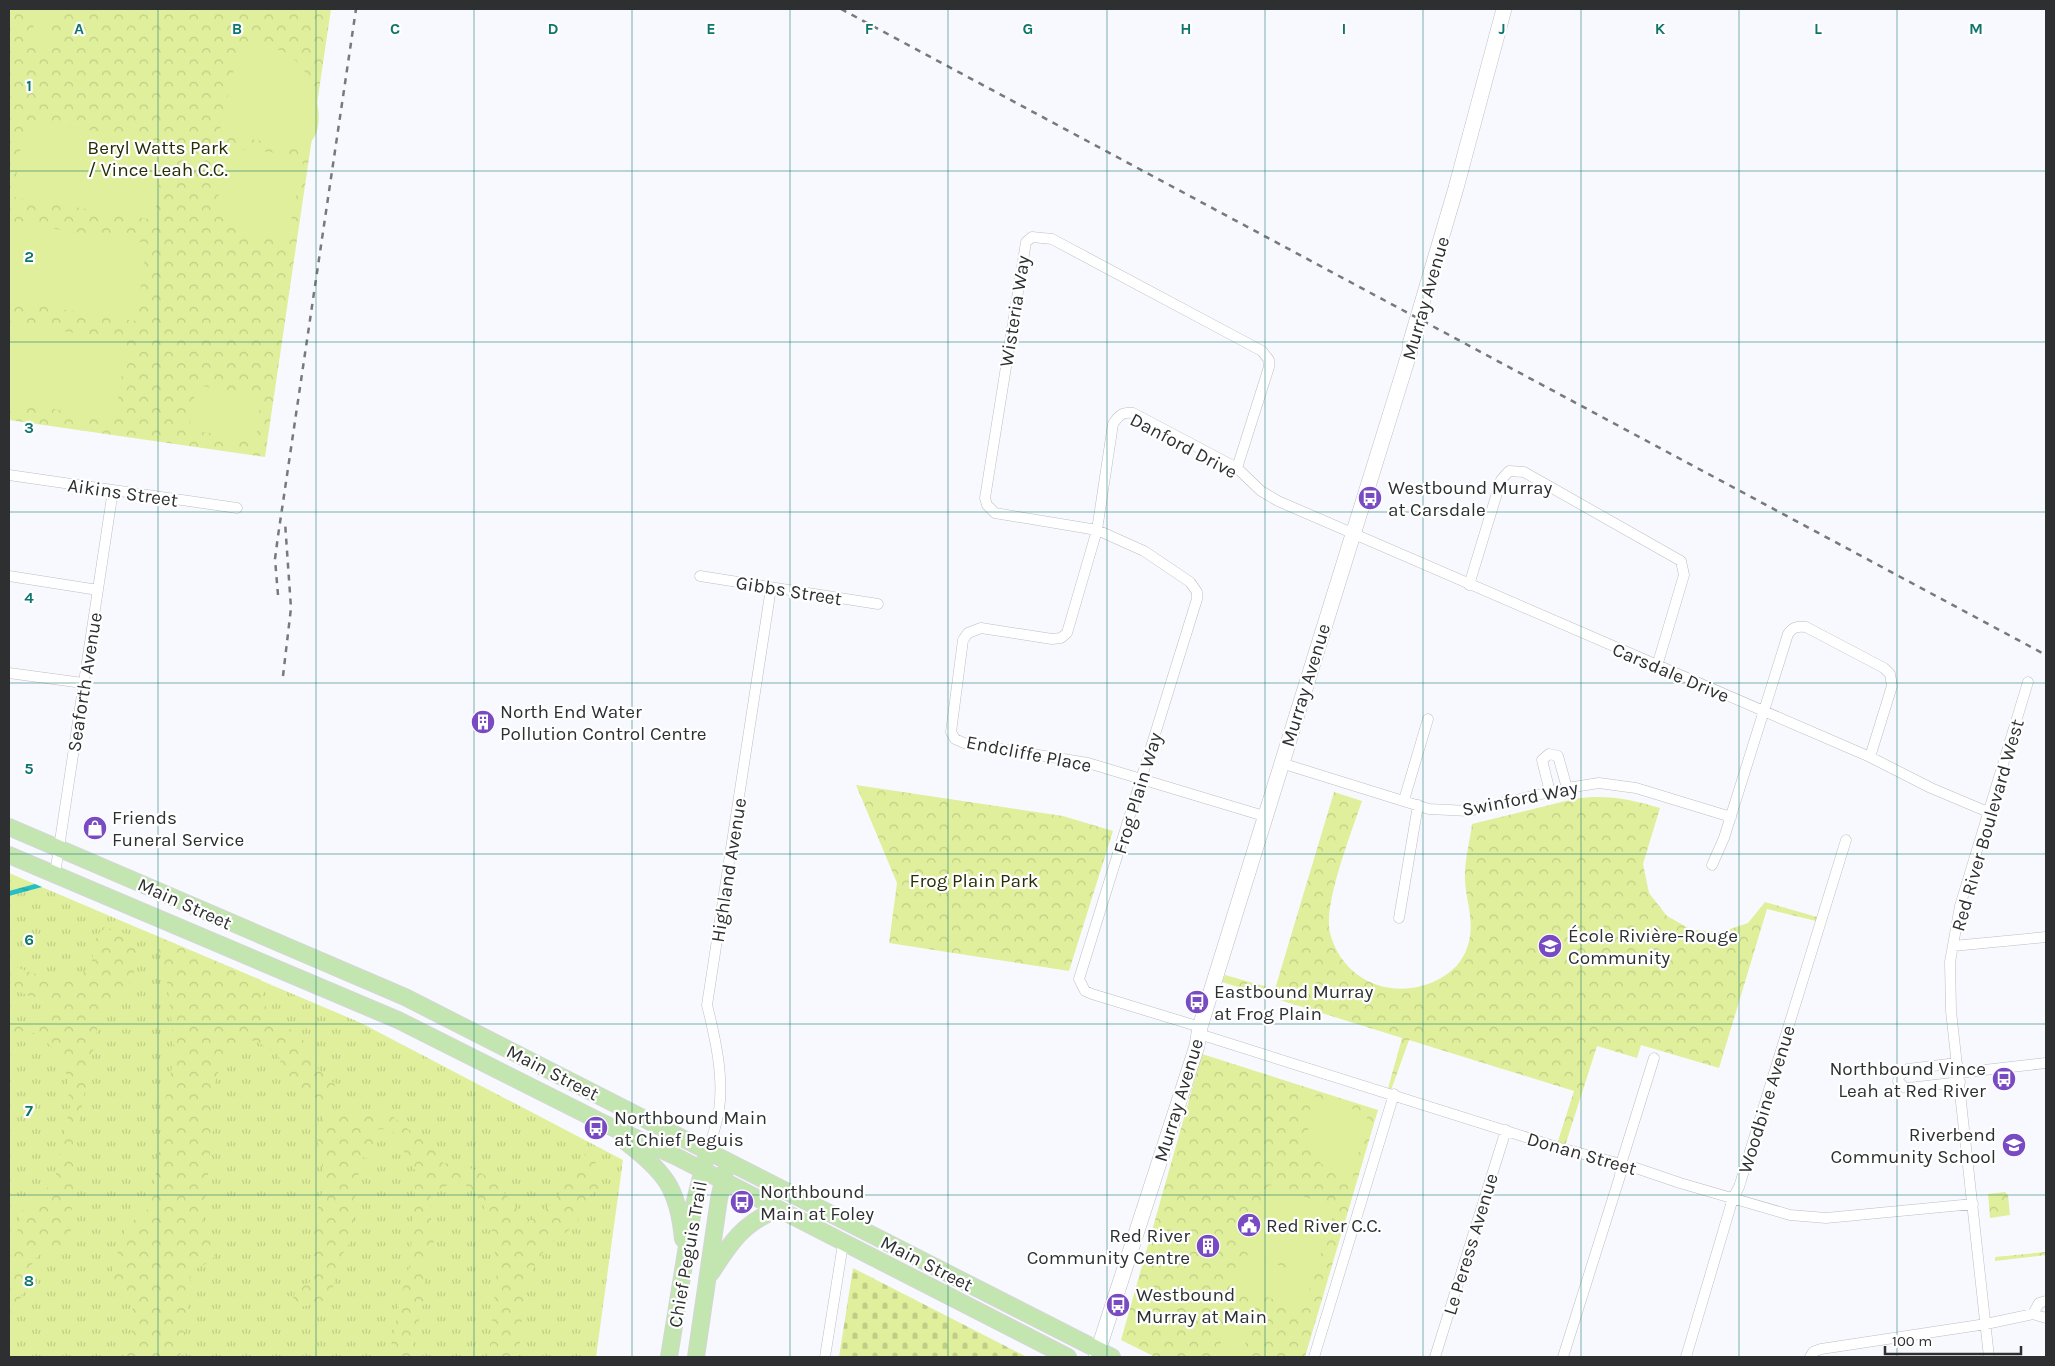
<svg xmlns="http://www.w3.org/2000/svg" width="2055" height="1366" font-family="Karla,sans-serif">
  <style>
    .grass { fill: url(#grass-tufts) }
    .forest { fill: url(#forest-crowns) }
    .cemetery { fill: url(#cemetery-stones) }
    .garden { fill: #e0ef9b }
    .water { fill: url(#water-ripples) }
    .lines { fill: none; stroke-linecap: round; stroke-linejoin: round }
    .street-casing { stroke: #bdbec2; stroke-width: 11 }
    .secondary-casing { stroke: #bdbec2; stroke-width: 16 }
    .primary-casing { stroke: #d5d5d6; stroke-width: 18 }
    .street { stroke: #fff; stroke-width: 10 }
    .secondary { stroke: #fff; stroke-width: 15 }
    .primary { stroke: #c3e6b0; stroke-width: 16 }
    .rail { stroke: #78797c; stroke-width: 2.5; stroke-dasharray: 6 6; stroke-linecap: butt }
    .grid { fill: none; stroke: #0f766e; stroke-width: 1; stroke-opacity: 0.55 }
    .labels { text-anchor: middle; stroke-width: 4.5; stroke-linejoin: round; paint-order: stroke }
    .park-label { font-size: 19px; fill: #272d05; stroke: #fff }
    .street-label { font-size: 19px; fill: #2e2f31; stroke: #fff }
    .poi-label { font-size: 19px; fill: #2e2f31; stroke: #fff; text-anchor: start }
    .grid-label { font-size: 16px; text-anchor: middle; font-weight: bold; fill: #0f766e; stroke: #fff; stroke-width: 4.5; stroke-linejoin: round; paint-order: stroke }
  </style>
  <defs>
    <pattern id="grass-tufts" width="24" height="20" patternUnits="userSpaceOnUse" patternTransform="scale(1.25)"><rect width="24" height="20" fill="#e0ef9b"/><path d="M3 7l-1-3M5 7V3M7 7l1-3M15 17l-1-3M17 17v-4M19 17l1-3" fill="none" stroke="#c0cd86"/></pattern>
    <pattern id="forest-crowns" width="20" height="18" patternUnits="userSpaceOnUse" patternTransform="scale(1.25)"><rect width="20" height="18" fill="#e0ef9b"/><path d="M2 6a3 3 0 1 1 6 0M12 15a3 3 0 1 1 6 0" fill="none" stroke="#c0cd86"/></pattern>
    <pattern id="cemetery-stones" width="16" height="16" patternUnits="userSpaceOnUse" patternTransform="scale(1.25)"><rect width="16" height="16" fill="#e0ef9b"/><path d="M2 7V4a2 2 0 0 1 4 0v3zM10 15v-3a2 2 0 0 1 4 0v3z" fill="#c0cd86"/></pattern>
    <pattern id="water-ripples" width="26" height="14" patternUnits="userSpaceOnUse" patternTransform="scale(1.25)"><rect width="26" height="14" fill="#28bec7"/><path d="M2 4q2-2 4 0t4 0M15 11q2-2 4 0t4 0" fill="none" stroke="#239ba2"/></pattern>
  </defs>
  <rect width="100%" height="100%" fill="#f8f9fe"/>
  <path class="grass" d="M9 873 361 1023 623 1160 596 1357H9Z"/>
  <path class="forest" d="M9 9H331L265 457 9 420Z
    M856 785 1063 816 1113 831 1069 971 889 943 897 883Z
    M1334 792 1362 801C1352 831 1323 904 1330 933 1343 983 1397 1003 1441 978 1453 971 1462 962 1467 948 1476 923 1466 903 1465 880 1464 862 1470 841 1472 824L1574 799C1605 794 1630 799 1660 808L1643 864 1649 893 1667 916 1692 930 1721 932 1748 923 1765 902 1817 917 1816 921 1767 909 1719 1068 1641 1045 1637 1058 1597 1046 1565 1146 1557 1144 1574 1091 1409 1040 1390 1093 1387 1092 1402 1038 1222 982 1225 975 1275 989Z
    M103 927 119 931 135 939C142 975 126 994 100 1016L76 1136 70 1239 61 1249 41 1251 30 1267 9 1336V1275L15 1251 19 1219 24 1207 39 1198 55 1179 70 1106 66 1072 60 1053 34 1033 20 1031 9 1036V1021C27 1022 40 1023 54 1010L47 999 29 996 9 987V964C31 973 75 992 91 963 94 958 92 953 93 948 94 940 99 934 103 927Z
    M152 934 261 980 263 1002 274 1020 295 1032 314 1051 318 1069 335 1084 332 1096 321 1101C297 1083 287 1086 278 1054L259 1043 250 1040 238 1043 224 1059 217 1075 212 1096 213 1129 202 1226 214 1246 215 1256 207 1263 191 1271 185 1335 180 1357H124L135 1319 129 1294 111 1282 114 1263 127 1225 150 1208 158 1161 165 1100 175 1052 167 981 163 960Z
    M1202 1054 1378 1110 1305 1357H1155L1121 1340Z
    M347 1106 357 1115 392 1116 414 1134 424 1137 437 1149 443 1163C451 1164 460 1164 467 1167 494 1175 513 1201 525 1224 536 1217 548 1209 556 1198 567 1184 572 1168 585 1154L595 1161 601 1187C577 1203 589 1207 576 1223 567 1234 552 1240 544 1251 521 1279 522 1322 519 1357H489L497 1269 490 1217 475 1193 463 1183 446 1186 433 1192 430 1197 431 1219 435 1231 432 1255 424 1268V1299L410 1357H389L401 1295 410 1264 416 1172 392 1131 382 1129 376 1130 372 1156 369 1159 361 1157 354 1205 353 1238 339 1259 331 1296 319 1303 300 1307 295 1304 293 1297 297 1289 310 1282 314 1261 310 1239 325 1180 317 1138 325 1113Z
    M2005 1192 2008 1195 2010 1215 1990 1218 1988 1194Z
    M2046 1252V1255L1995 1261V1257Z"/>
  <path class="cemetery" d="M853 1268 1027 1357H839Z"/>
  <path class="garden" d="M36 9H53L47 46 31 43Z
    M257 47C264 48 273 48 280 50 308 61 326 106 316 134 314 138 310 143 307 147L226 136 220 129 238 52Z
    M25 120 166 142 154 220 13 197Z
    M220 147 296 155 303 164 288 235C221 246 211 203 220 147Z
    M9 222 147 243 136 321 9 301Z
    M9 323 127 341 115 419 9 402Z
    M196 385 261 396 256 440 189 430Z
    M1314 1096 1368 1114 1352 1180C1346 1178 1339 1176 1333 1173 1306 1158 1303 1122 1314 1096Z
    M1269 1185 1336 1207 1326 1238 1259 1216Z
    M1258 1220 1325 1241 1315 1273 1248 1251Z
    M1247 1255 1314 1277 1303 1309 1236 1287Z
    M1231 1319 1248 1325 1249 1329 1245 1345 1248 1357H1216L1225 1330 1228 1331Z"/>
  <path class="water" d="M35 884 42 887 9 896V891Z"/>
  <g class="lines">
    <g class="street-casing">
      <path id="street" d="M9 475 237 508
        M9 576 98 590
        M700 576 878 604
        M1469 585 1501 480 1509 471 1524 472 1681 561 1684 575 1657 666
        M9 673 83 683
        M1281 763 1429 809 1469 811 1567 788 1599 783 1636 788 1731 817
        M1550 792 1542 760 1549 754 1558 756 1567 788
        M1404 800 1428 719
        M1264 816 1088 763 964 743 955 739 951 732 963 640 968 633 981 628 1052 639 1061 638 1067 633 1097 530 1113 424C1119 415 1122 412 1133 413L1237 468 1261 491 1278 501 1870 757 1931 788 1988 812
        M1712 865 1724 838 1788 634C1793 627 1797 626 1806 627L1884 668 1890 674 1892 686 1870 757
        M55 874 113 490
        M1399 918 1418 805
        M1953 946 2046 937
        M1200 1027 1092 994 1085 991 1079 979 1197 599V592L1190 582 1144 551 1097 530 995 513 987 505 985 498 1026 242 1032 237 1052 239 1262 351 1269 360V367L1237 468
        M1199 1034 1560 1148 1633 1167 1680 1183 1790 1215 1826 1218 1973 1204
        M1957 1063 1908 1069 1899 1076 1898 1081 1904 1087 1909 1088 1960 1082
        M1958 1073 2046 1063
        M708 1151C712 1137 717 1124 719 1110 724 1076 715 1037 707 1005L771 588
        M2033 1314 2039 1303 2046 1301
        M825 1357 843 1244
        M1314 1357 1394 1094
        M1435 1357 1506 1130
        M1563 1357 1620 1176 1621 1164 1654 1058
        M1686 1357 1733 1198 1739 1187 1846 840
        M1810 1357 1813 1352 1821 1349 1986 1324 2033 1314 2046 1318
        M1989 1357 1951 1011 1950 962 1960 906 2028 682"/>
    </g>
    <g class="secondary-casing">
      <path id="secondary" d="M1096 1357 1197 1046 1200 1027 1410 351V344L1456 188 1504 9"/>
    </g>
    <g class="primary-casing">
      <path id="primary" d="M9 827 405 997 1112 1357
        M9 855 398 1020 605 1124 675 1156 1068 1357
        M626 1142C665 1173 678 1187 683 1239
        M711 1273C729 1245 745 1220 778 1210
        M669 1357 693 1209 705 1161
        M696 1357 719 1199 725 1172"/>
    </g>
    <use href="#street" class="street"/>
    <use href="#secondary" class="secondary"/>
    <use href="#primary" class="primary"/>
    <path class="rail" d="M841 9 2046 655
      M278 595 275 559 278 536 356 9
      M283 676 291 608 285 522"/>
  </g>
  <path class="grid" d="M158 9V1357M316 9V1357M474 9V1357M632 9V1357M790 9V1357M948 9V1357M1107 9V1357M1265 9V1357M1423 9V1357M1581 9V1357M1739 9V1357M1897 9V1357M9 171H2046M9 342H2046M9 512H2046M9 683H2046M9 854H2046M9 1024H2046M9 1195H2046"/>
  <defs>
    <g id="bus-disc" transform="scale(1.25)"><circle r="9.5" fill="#784bc3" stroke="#fff"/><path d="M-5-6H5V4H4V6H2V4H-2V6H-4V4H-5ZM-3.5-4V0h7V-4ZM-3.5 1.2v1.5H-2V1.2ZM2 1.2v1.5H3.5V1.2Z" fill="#fff"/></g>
    <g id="building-disc" transform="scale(1.25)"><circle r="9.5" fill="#784bc3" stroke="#fff"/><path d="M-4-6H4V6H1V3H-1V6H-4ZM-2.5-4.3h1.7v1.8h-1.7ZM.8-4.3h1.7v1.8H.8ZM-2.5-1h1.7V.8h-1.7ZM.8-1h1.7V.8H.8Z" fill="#fff"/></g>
    <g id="shop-disc" transform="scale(1.25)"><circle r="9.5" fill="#784bc3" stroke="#fff"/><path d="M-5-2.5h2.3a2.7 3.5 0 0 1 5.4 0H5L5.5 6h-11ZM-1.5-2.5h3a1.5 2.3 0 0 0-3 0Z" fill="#fff"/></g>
    <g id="school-disc" transform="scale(1.25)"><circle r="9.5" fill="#784bc3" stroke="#fff"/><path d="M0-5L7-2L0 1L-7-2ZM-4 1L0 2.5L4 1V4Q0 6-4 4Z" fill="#fff"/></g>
    <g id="civic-disc" transform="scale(1.25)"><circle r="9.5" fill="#784bc3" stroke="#fff"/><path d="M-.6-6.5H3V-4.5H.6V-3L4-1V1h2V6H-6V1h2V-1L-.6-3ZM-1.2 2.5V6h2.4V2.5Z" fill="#fff"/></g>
  </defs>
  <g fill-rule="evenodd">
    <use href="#bus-disc" x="1370" y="498"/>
    <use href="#building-disc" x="483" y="722"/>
    <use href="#shop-disc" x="95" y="828"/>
    <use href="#school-disc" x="1550" y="946"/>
    <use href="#bus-disc" x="1197" y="1002"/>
    <use href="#bus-disc" x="2004" y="1079"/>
    <use href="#bus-disc" x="596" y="1128"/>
    <use href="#school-disc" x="2014" y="1145"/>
    <use href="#bus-disc" x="742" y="1202"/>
    <use href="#civic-disc" x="1249" y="1225"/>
    <use href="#building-disc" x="1208" y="1246"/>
    <use href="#bus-disc" x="1118" y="1305"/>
  </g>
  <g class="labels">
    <g class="park-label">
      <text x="158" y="154">Beryl Watts Park<tspan x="158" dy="22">/ Vince Leah C.C.</tspan></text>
      <text x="974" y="887">Frog Plain Park</text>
    </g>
    <g class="street-label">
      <text transform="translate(1425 298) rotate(-74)" y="7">Murray Avenue</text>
      <text transform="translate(1014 311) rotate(-81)" y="7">Wisteria Way</text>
      <text transform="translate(1184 445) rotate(28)" y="7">Danford Drive</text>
      <text transform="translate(123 492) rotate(8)" y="7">Aikins Street</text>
      <text transform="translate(789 590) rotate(9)" y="7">Gibbs Street</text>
      <text transform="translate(1671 672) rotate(23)" y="7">Carsdale Drive</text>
      <text transform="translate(84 682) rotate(-81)" y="7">Seaforth Avenue</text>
      <text transform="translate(1305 685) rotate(-73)" y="7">Murray Avenue</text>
      <text transform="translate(1029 753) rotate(11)" y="7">Endcliffe Place</text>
      <text transform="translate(1137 793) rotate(-73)" y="7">Frog Plain Way</text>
      <text transform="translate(1520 798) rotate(-11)" y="7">Swinford Way</text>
      <text transform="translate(1987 825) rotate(-74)" y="7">Red River Boulevard West</text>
      <text transform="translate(728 870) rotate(-81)" y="7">Highland Avenue</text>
      <text transform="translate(185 903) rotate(24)" y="7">Main Street</text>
      <text transform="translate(553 1072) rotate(27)" y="7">Main Street</text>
      <text transform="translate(1766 1099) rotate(-73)" y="7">Woodbine Avenue</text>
      <text transform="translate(1178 1100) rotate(-73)" y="7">Murray Avenue</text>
      <text transform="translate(1582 1153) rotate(16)" y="7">Donan Street</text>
      <text transform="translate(1470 1244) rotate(-73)" y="7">Le Peress Avenue</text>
      <text transform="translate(687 1254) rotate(-80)" y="7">Chief Peguis Trail</text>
      <text transform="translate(927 1263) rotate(27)" y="7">Main Street</text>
    </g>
    <g class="poi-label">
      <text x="1388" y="494">Westbound Murray<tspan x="1388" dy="22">at Carsdale</tspan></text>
      <text x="500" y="718">North End Water<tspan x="500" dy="22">Pollution Control Centre</tspan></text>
      <text x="112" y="824">Friends<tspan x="112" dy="22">Funeral Service</tspan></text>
      <text x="1568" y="942">École Rivière-Rouge<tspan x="1568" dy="22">Community</tspan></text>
      <text x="1214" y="998">Eastbound Murray<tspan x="1214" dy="22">at Frog Plain</tspan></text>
      <text x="1986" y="1075" text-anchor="end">Northbound Vince<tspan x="1986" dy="22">Leah at Red River</tspan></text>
      <text x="614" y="1124">Northbound Main<tspan x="614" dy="22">at Chief Peguis</tspan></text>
      <text x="1996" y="1141" text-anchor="end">Riverbend<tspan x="1996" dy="22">Community School</tspan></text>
      <text x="760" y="1198">Northbound<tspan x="760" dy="22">Main at Foley</tspan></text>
      <text x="1266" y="1232">Red River C.C.</text>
      <text x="1190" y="1242" text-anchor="end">Red River<tspan x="1190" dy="22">Community Centre</tspan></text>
      <text x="1136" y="1301">Westbound<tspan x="1136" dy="22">Murray at Main</tspan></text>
    </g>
  </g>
  <g class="grid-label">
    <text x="79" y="34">A</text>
    <text x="237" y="34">B</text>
    <text x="395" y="34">C</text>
    <text x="553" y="34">D</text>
    <text x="711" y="34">E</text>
    <text x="869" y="34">F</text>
    <text x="1028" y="34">G</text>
    <text x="1186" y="34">H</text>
    <text x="1344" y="34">I</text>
    <text x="1502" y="34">J</text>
    <text x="1660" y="34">K</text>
    <text x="1818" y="34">L</text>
    <text x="1976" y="34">M</text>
    <text x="29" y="91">1</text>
    <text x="29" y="262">2</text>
    <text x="29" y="433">3</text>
    <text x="29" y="603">4</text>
    <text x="29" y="774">5</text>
    <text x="29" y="945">6</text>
    <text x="29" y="1116">7</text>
    <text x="29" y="1286">8</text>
  </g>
  <rect width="2055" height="1366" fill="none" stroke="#2e2f31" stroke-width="20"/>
  <path d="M1885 1346v8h136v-8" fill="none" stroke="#2e2f31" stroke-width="2.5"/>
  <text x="1892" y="1346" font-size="15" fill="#2e2f31" stroke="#ffffff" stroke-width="4" paint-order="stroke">100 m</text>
</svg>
